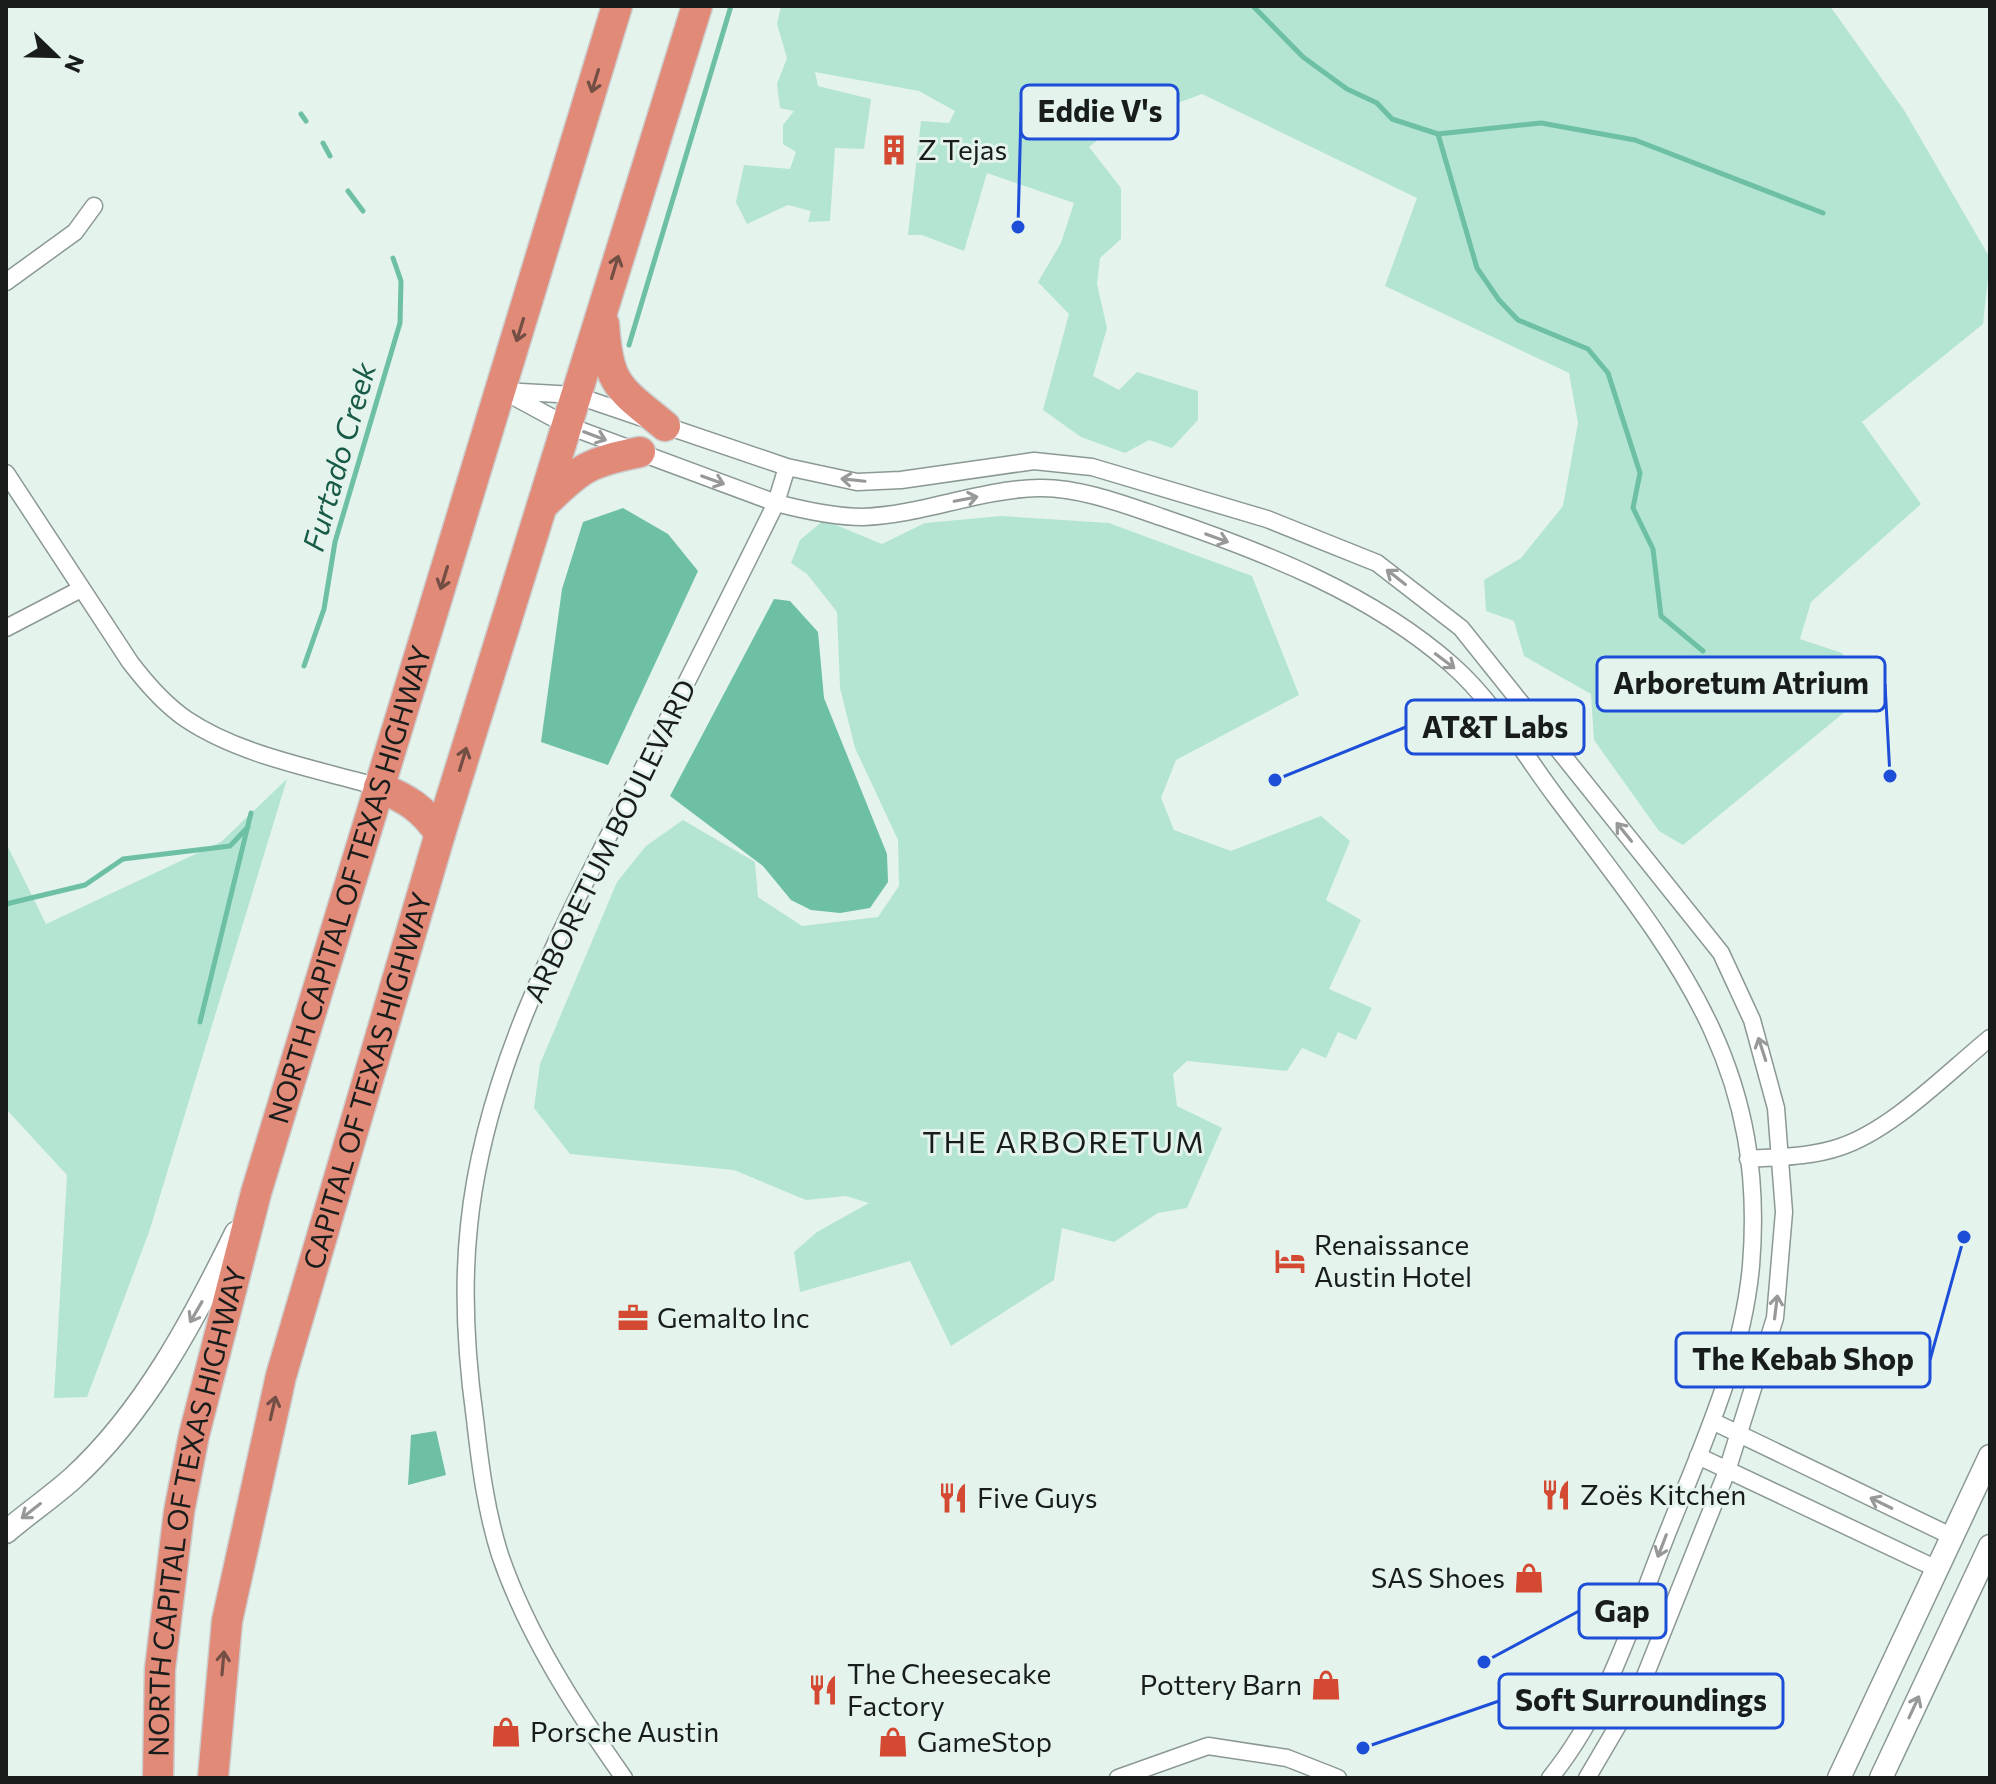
<svg xmlns="http://www.w3.org/2000/svg" width="1996" height="1784" font-family="Commissioner,sans-serif">
  <style>
    .green { fill: #b3e5d2 }
    .water { fill: #6dc0a4 }
    .lines { fill: none; stroke-linecap: round; stroke-linejoin: round }
    .stream { stroke: #6dc0a4; stroke-width: 5 }
    .street-casing { stroke: #8b9893; stroke-width: 19 }
    .secondary-casing { stroke: #8b9893; stroke-width: 25 }
    .highway-casing { stroke: #cccdcd; stroke-width: 33 }
    .street { stroke: #fff; stroke-width: 16 }
    .secondary { stroke: #fff; stroke-width: 22 }
    .highway { stroke: #e18a78; stroke-width: 30 }
    .oneway { stroke: #724e45 }
    .oneway2 { stroke: #979998 }
    .labels { text-anchor: middle; stroke-width: 6; stroke-linejoin: round; paint-order: stroke }
    .poi-label { font-size: 28px; fill: #181d1b; stroke: #e5f3ed; text-anchor: start }
    .street-label { font-size: 28px; fill: #181d1b; stroke: #e5f3ed }
    .water-label { font-size: 30px; font-style: italic; fill: #175a47; stroke: #e5f3ed }
    .neighbourhood-label { font-size: 30px; letter-spacing: 2px; fill: #181d1b; stroke: #e5f3ed }
    .leader { fill: none; stroke: #1d4ed8; stroke-width: 3 }
    .callout-dot { fill: #1d4ed8; stroke: #e5f3ed; stroke-width: 3 }
    .callout { fill: #e5f3ed; stroke: #1d4ed8; stroke-width: 3 }
    .callout-label { font-size: 30px; text-anchor: middle; font-weight: bold; fill: #181d1b }
  </style>
  <rect width="100%" height="100%" fill="#e5f3ed"/>
  <path class="green" d="M781 6H1830L1904 110 1990 258 1983 324 1862 422 1921 504 1811 602 1800 639 1842 653 1869 692 1683 845 1659 831 1594 740 1591 694 1524 656 1514 621 1486 611 1484 580 1521 558 1563 506 1578 423 1569 373 1385 286 1417 198 1202 94 1115 126 1089 147 1121 188V239L1100 258 1097 284 1107 328 1093 376 1119 390 1137 372 1198 391V420L1172 448 1149 440 1125 453 1081 437 1043 410 1069 314 1038 282 1061 243 1074 203 987 173 964 251 922 235H908L921 121 949 123 955 111 919 91 815 72 818 86 871 99 864 149 835 148 830 221 808 222 811 211 788 205 747 224 736 202 744 165 790 169 796 152 783 144V125L794 111 780 108 777 84 787 58 777 24Z
    M1001 516 1109 523 1252 576 1299 695 1176 760 1161 798 1174 830 1231 851 1321 816 1350 841 1326 900 1361 920 1329 989 1372 1008 1356 1040 1338 1032 1326 1058 1302 1048 1287 1071 1187 1061 1173 1074 1177 1106 1222 1128 1187 1208 1158 1213 1114 1242 1062 1228 1054 1280 951 1346 910 1261 800 1292 794 1252 817 1232 869 1203 846 1196 806 1200 734 1170 570 1154 534 1108 540 1064 617 882 646 846 683 820 755 862 758 897 802 926 878 917 899 886 898 840 855 748 840 688 837 612 807 574 791 563 800 540 824 520 882 544 925 523Z
    M287 779 149 1232 87 1397 54 1398 67 1175 6 1109V843L46 924 221 842Z"/>
  <path class="water" d="M623 508 668 534 698 571 608 765 541 742 562 589 583 522Z
    M774 599 790 601 818 632 824 698 887 854 888 882 870 908 840 913 811 910 791 900 763 866 670 796Z
    M436 1431 446 1475 408 1485 411 1435Z"/>
  <g class="lines">
    <path class="stream" d="M1253 6 1303 57 1347 89 1377 103 1392 119 1438 134 1541 123 1635 140 1823 213
      M301 114 306 121
      M1438 134 1477 268 1499 300 1518 320 1588 349 1608 373 1640 473 1633 508 1653 549 1661 616 1703 651
      M323 143 330 156
      M348 191 363 211
      M629 345 731 6
      M304 666 324 609 335 542 400 323 401 281 393 258
      M6 904 85 885 123 859 230 846 248 827
      M200 1022 251 813"/>
    <g class="street-casing">
      <path id="street" d="M6 282 75 232 94 206
        M502 391 575 395 787 467 857 482 901 480 1034 461 1092 467 1267 519 1377 563 1461 628 1721 953 1752 1020 1776 1108 1784 1212 1775 1318 1727 1471 1641 1686 1587 1778
        M507 393 566 425 776 503C803 510 835 517 863 517 922 515 980 489 1039 488 1079 487 1126 505 1164 518 1264 552 1372 594 1452 665 1494 702 1523 753 1556 797 1672 952 1768 1059 1751 1266 1742 1363 1700 1450 1665 1539 1632 1622 1607 1708 1550 1778
        M6 473 130 662C146 683 164 704 186 719 241 756 317 769 379 787
        M6 628 81 589
        M1748 1159C1778 1157 1811 1157 1840 1147 1892 1130 1947 1073 1990 1038
        M1712 1421 1951 1536
        M1698 1456 1937 1569
        M624 1778C576 1710 527 1634 500 1555 486 1511 480 1464 475 1419 466 1354 462 1291 469 1226 484 1074 559 933 627 800 677 701 727 603 776 503L787 467
        M1118 1778 1208 1746 1287 1758 1338 1778"/>
    </g>
    <g class="secondary-casing">
      <path id="secondary" d="M6 1532C28 1513 52 1497 73 1478 145 1412 194 1319 236 1233
        M1839 1778 1990 1456
        M1881 1778 1990 1546"/>
    </g>
    <g class="highway-casing">
      <g id="highway">
        <path d="M604 324C608 386 619 388 665 426"/>
        <path d="M544 504C580 468 589 462 640 452"/>
        <path d="M379 787C407 799 423 808 440 834"/>
        <path id="s1" d="M158 1778 160 1669 179 1512 194 1435 256 1193 617 6"/>
        <path id="s2" d="M213 1778 227 1621 281 1376 440 834 697 6"/>
      </g>
    </g>
    <use href="#street" class="street"/>
    <use href="#secondary" class="secondary"/>
    <use href="#highway" class="highway"/>
  </g>
  <defs><path id="oneway-shaft" d="M-6 0H5M1.5-3L5.5 0L1.5 3" fill="none" stroke-width="1.6" stroke-linecap="round" stroke-linejoin="round" transform="scale(2)"/></defs>
  <g class="oneway">
    <use href="#oneway-shaft" transform="translate(595 81) rotate(107)"/>
    <use href="#oneway-shaft" transform="translate(615 267) rotate(-73)"/>
    <use href="#oneway-shaft" transform="translate(520 330) rotate(107)"/>
    <use href="#oneway-shaft" transform="translate(444 578) rotate(107)"/>
    <use href="#oneway-shaft" transform="translate(463 759) rotate(-73)"/>
    <use href="#oneway-shaft" transform="translate(273 1408) rotate(-77)"/>
    <use href="#oneway-shaft" transform="translate(223 1663) rotate(-85)"/>
  </g>
  <g class="oneway2">
    <use href="#oneway-shaft" transform="translate(595 436) rotate(21)"/>
    <use href="#oneway-shaft" transform="translate(713 480) rotate(20)"/>
    <use href="#oneway-shaft" transform="translate(853 480) rotate(-174)"/>
    <use href="#oneway-shaft" transform="translate(966 499) rotate(-11)"/>
    <use href="#oneway-shaft" transform="translate(1217 538) rotate(20)"/>
    <use href="#oneway-shaft" transform="translate(1396 577) rotate(-142)"/>
    <use href="#oneway-shaft" transform="translate(1445 661) rotate(37)"/>
    <use href="#oneway-shaft" transform="translate(1624 832) rotate(-129)"/>
    <use href="#oneway-shaft" transform="translate(1762 1049) rotate(-108)"/>
    <use href="#oneway-shaft" transform="translate(1776 1307) rotate(-83)"/>
    <use href="#oneway-shaft" transform="translate(196 1312) rotate(120)"/>
    <use href="#oneway-shaft" transform="translate(1881 1503) rotate(-154)"/>
    <use href="#oneway-shaft" transform="translate(31 1511) rotate(142)"/>
    <use href="#oneway-shaft" transform="translate(1662 1546) rotate(111)"/>
    <use href="#oneway-shaft" transform="translate(1914 1707) rotate(-65)"/>
  </g>
  <defs>
    <g id="building-bare" transform="scale(2.4)"><path d="M-4-6H4V6H1V3H-1V6H-4ZM-2.5-4.3h1.7v1.8h-1.7ZM.8-4.3h1.7v1.8H.8ZM-2.5-1h1.7V.8h-1.7ZM.8-1h1.7V.8H.8Z" fill="#d44931" stroke="#e5f3ed" stroke-width="2.5" paint-order="stroke"/></g>
    <g id="hotel-bare" transform="scale(2.4)"><path d="M-6-4.5h1.5V1H6V5H4.5V3h-9V5H-6ZM-4 0a1.8 1.8 0 1 1 3.6 0ZM.5 0V-2.5h3Q6-2.5 6 0Z" fill="#d44931" stroke="#e5f3ed" stroke-width="2.5" paint-order="stroke"/></g>
    <g id="office-bare" transform="scale(2.4)"><path d="M-6-3h4V-5.5h4V-3h4V5H-6ZM-1-4.5V-3h2v-1.5ZM-6 0V1H6V0Z" fill="#d44931" stroke="#e5f3ed" stroke-width="2.5" paint-order="stroke"/></g>
    <g id="restaurant-bare" transform="scale(2.4)"><path d="M-5-6h1v4h1v-4h1v4h1v-4h1v5L-1.5 .5V6h-2V.5L-5-1ZM5-6V6H3V1.5H1.5Q1.5-4 5-6Z" fill="#d44931" stroke="#e5f3ed" stroke-width="2.5" paint-order="stroke"/></g>
    <g id="shop-bare" transform="scale(2.4)"><path d="M-5-2.5h2.3a2.7 3.5 0 0 1 5.4 0H5L5.5 6h-11ZM-1.5-2.5h3a1.5 2.3 0 0 0-3 0Z" fill="#d44931" stroke="#e5f3ed" stroke-width="2.5" paint-order="stroke"/></g>
  </defs>
  <g fill-rule="evenodd">
    <use href="#building-bare" x="894" y="150"/>
    <use href="#hotel-bare" x="1290" y="1261"/>
    <use href="#office-bare" x="633" y="1318"/>
    <use href="#restaurant-bare" x="1556" y="1495"/>
    <use href="#restaurant-bare" x="953" y="1498"/>
    <use href="#shop-bare" x="1529" y="1578"/>
    <use href="#shop-bare" x="1326" y="1685"/>
    <use href="#restaurant-bare" x="823" y="1690"/>
    <use href="#shop-bare" x="506" y="1732"/>
    <use href="#shop-bare" x="893" y="1742"/>
  </g>
  <g class="labels">
    <g class="poi-label">
      <text x="918" y="160">Z Tejas</text>
      <text x="1314" y="1255">Renaissance<tspan x="1314" dy="32">Austin Hotel</tspan></text>
      <text x="657" y="1328">Gemalto Inc</text>
      <text x="1580" y="1505">Zoës Kitchen</text>
      <text x="977" y="1508">Five Guys</text>
      <text x="1505" y="1588" text-anchor="end">SAS Shoes</text>
      <text x="847" y="1684">The Cheesecake<tspan x="847" dy="32">Factory</tspan></text>
      <text x="1302" y="1695" text-anchor="end">Pottery Barn</text>
      <text x="530" y="1742">Porsche Austin</text>
      <text x="917" y="1752">GameStop</text>
    </g>
    <g class="street-label">
      <text transform="translate(610 841) rotate(-64)" y="10">ARBORETUM BOULEVARD</text>
      <text dy="10" stroke="none"><textPath href="#s1" startOffset="918">NORTH CAPITAL OF TEXAS HIGHWAY</textPath></text>
      <text dy="10" stroke="none"><textPath href="#s2" startOffset="716">CAPITAL OF TEXAS HIGHWAY</textPath></text>
      <text dy="10" stroke="none"><textPath href="#s1" startOffset="270">NORTH CAPITAL OF TEXAS HIGHWAY</textPath></text>
    </g>
    <g class="water-label">
      <text transform="translate(340 457) rotate(-74)" y="10">Furtado Creek</text>
    </g>
    <g class="neighbourhood-label">
      <text x="1064" y="1153">THE ARBORETUM</text>
    </g>
  </g>
  <path class="leader" d="M1018 227L1021 112M1890 776L1885 684M1275 780L1406 727M1964 1237L1930 1360M1484 1662L1579 1611M1363 1748L1499 1701"/>
  <g class="callout-dot">
    <circle cx="1018" cy="227" r="8"/>
    <circle cx="1890" cy="776" r="8"/>
    <circle cx="1275" cy="780" r="8"/>
    <circle cx="1964" cy="1237" r="8"/>
    <circle cx="1484" cy="1662" r="8"/>
    <circle cx="1363" cy="1748" r="8"/>
  </g>
  <g class="callout">
    <rect x="1021" y="85" width="157" height="54" rx="8"/>
    <rect x="1597" y="657" width="288" height="54" rx="8"/>
    <rect x="1406" y="700" width="178" height="54" rx="8"/>
    <rect x="1676" y="1333" width="254" height="54" rx="8"/>
    <rect x="1579" y="1584" width="87" height="54" rx="8"/>
    <rect x="1499" y="1674" width="284" height="54" rx="8"/>
  </g>
  <g class="callout-label">
    <text x="1100" y="122">Eddie V's</text>
    <text x="1741" y="694">Arboretum Atrium</text>
    <text x="1495" y="738">AT&amp;T Labs</text>
    <text x="1803" y="1370">The Kebab Shop</text>
    <text x="1622" y="1622">Gap</text>
    <text x="1641" y="1711">Soft Surroundings</text>
  </g>
  <rect width="1996" height="1784" fill="none" stroke="#181d1b" stroke-width="16"/>
  <g transform="translate(56 56) rotate(113)" stroke="#e5f3ed" stroke-width="6" paint-order="stroke">
  <path d="M0-6L14 30L0 20L-14 30Z" fill="#181d1b"/>
  <text y="-12" font-size="22" font-weight="bold" text-anchor="middle" fill="#181d1b">N</text>
  </g>
</svg>
